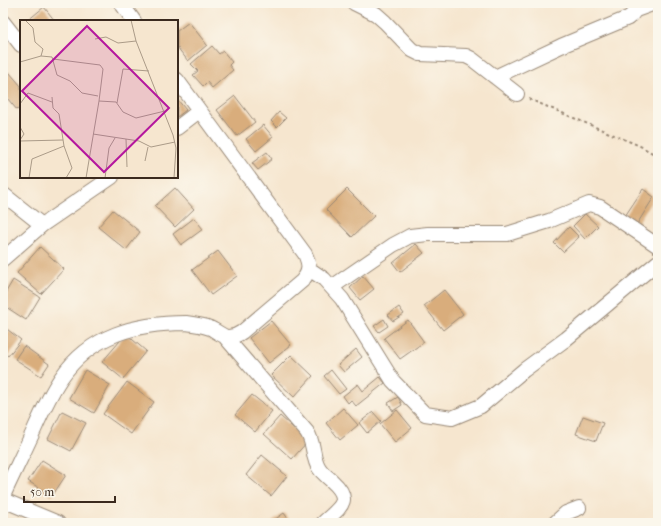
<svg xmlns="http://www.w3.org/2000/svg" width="661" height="526" font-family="'IM FELL French Canon',serif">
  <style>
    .building { fill: #d9ad7b }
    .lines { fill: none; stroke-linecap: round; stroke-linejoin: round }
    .minor-casing { stroke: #988876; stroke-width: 16 }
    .path { stroke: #988876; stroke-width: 2; stroke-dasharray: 3 3; stroke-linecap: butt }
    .minor { stroke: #fff; stroke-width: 14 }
    .inset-road { fill: none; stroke: #ab9b88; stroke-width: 1 }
    .view { fill: #b5179e; fill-opacity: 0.15; stroke: #b5179e; stroke-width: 2 }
    .inset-edge { fill: none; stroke: #3b2a1e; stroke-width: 2 }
  </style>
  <rect width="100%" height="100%" fill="#fbf7ec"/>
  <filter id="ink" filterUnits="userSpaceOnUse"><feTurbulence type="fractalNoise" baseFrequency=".025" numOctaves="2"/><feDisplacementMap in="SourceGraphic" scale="8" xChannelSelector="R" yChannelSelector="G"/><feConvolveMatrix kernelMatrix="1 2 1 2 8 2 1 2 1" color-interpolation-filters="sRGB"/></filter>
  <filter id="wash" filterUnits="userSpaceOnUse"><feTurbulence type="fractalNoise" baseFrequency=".012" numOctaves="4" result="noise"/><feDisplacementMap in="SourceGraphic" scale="16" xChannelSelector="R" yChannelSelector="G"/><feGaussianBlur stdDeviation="0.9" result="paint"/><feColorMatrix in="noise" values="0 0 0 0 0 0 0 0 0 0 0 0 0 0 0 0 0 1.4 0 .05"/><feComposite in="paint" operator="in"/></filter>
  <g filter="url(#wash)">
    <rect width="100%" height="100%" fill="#f6e6cf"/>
    <g id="blocks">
      <path class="building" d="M44 7 55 21H27Z
        M189 22 207 45 188 61 177 47V31Z
        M212 46 219 54 223 51 232 62 229 65 233 70 212 88 207 82 203 86 193 75 198 71 191 64Z
        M9 72 21 86V107L17 110 3 93V77Z
        M235 96 255 122 237 136 217 110Z
        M177 99 186 110 177 117Z
        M279 112 286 118 277 127 271 121Z
        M263 125 273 137 256 151 246 139Z
        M267 152 272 159 258 170 252 163Z
        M175 188 194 209 175 227 155 206Z
        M347 189 374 216 352 237 326 210Z
        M643 189 654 197 637 224 625 216Z
        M113 210 140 232 126 250 98 227Z
        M585 214 598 226 585 239 573 226Z
        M194 218 203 229 181 245 173 234Z
        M569 227 579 237 563 252 554 243Z
        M416 244 424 253 400 272 393 263Z
        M40 247 64 269 41 294 17 273Z
        M218 251 237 276 211 295 192 270Z
        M363 276 374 289 360 300 350 288Z
        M13 280 40 297 26 320 3 305V297Z
        M444 290 463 314 443 330 424 306Z
        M399 307 404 314 393 321 388 315Z
        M384 319 388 326 379 332 374 326Z
        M408 320 424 342 400 359 384 338Z
        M271 321 291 345 269 363 249 338Z
        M3 326 21 340 8 356 3 352Z
        M126 334 146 351 123 379 102 362Z
        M24 346 49 364 41 376 15 359Z
        M356 349 362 357 344 372 338 365Z
        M291 355 313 376 294 397 271 375Z
        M85 370 110 385 94 413 69 398Z
        M331 370 346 389 339 394 324 376Z
        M380 377 385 383 356 406 351 400 348 403 343 396 358 384 363 391Z
        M127 382 154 402 131 434 103 414Z
        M252 395 272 411 255 432 235 415Z
        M398 397 402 405 393 411 388 403Z
        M343 408 358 425 340 440 326 423Z
        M397 410 412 428 395 442 380 424Z
        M62 411 86 423 71 451 48 439Z
        M373 412 381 421 367 433 359 423Z
        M280 416 308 441 292 459 264 434Z
        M583 416 603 423 596 441 576 434Z
        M262 455 287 476 271 496 246 475Z
        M42 460 66 475 52 496 28 481Z
        M284 513 291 523H270Z"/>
    </g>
  </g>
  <g filter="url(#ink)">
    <use href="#blocks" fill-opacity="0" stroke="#988876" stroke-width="1"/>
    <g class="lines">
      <g class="minor-casing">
        <path id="minor" d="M121 3 134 21
          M354 3 376 14 385 22 412 50 420 54 466 56 472 59 517 94
          M636 10 655 3
          M3 22 21 45
          M495 77 561 46 628 18C634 14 636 10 635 3
          M177 128 199 111
          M3 194 42 225
          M3 259 42 225 112 177
          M309 269 324 279 342 299 393 381 425 414 452 418 481 406 524 370 566 339 658 262
          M332 287 393 245 410 236 428 234H507L549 221 589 204 600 207 658 246
          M226 338 307 432C315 444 312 458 319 468 322 473 328 477 332 481 354 501 339 508 323 523
          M3 496C13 474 24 452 34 430 42 412 50 394 61 378 90 335 136 323 186 323 194 324 202 325 210 328 215 330 223 337 228 337 234 337 238 335 242 332L302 281C310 272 310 265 305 254L177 80
          M3 500 58 523
          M555 523 566 513 579 508"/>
      </g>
      <path class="path" d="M529 99 640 146 658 156"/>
      <use href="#minor" class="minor"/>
    </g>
  </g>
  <g transform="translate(20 20)">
    <rect width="158" height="158" fill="#f6e6cf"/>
    <path class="inset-road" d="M111 0 116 21 153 115 156 128 154 158M75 19 86 17 98 23 116 21M21 36 32 37 37 55 50 61 62 73 78 76M33 39 80 45 83 49 79 81M0 42 21 36 23 29 15 22 13 8 5 0M32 77 33 88 39 94 44 126 52 148 46 158M97 83 103 49 129 51M0 84 8 73 32 82M0 107 4 114 0 120M73 114 119 121 131 127 155 122M106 119 107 147M0 121 43 120M125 141 128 127M9 158 12 139 44 126M66 158 79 81 96 82 103 92 116 98 145 91M85 158 89 128 95 118"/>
    <path class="view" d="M67 6 149 88 84 152 2 71Z"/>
    <rect width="158" height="158" class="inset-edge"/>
  </g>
  <rect width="661" height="526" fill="none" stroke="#fbf7ec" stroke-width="16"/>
  <path d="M24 496v6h91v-6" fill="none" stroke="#3b2a1e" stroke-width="2"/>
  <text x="30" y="496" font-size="12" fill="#3b2a1e" stroke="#fbf7ec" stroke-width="3" paint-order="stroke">50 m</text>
</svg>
